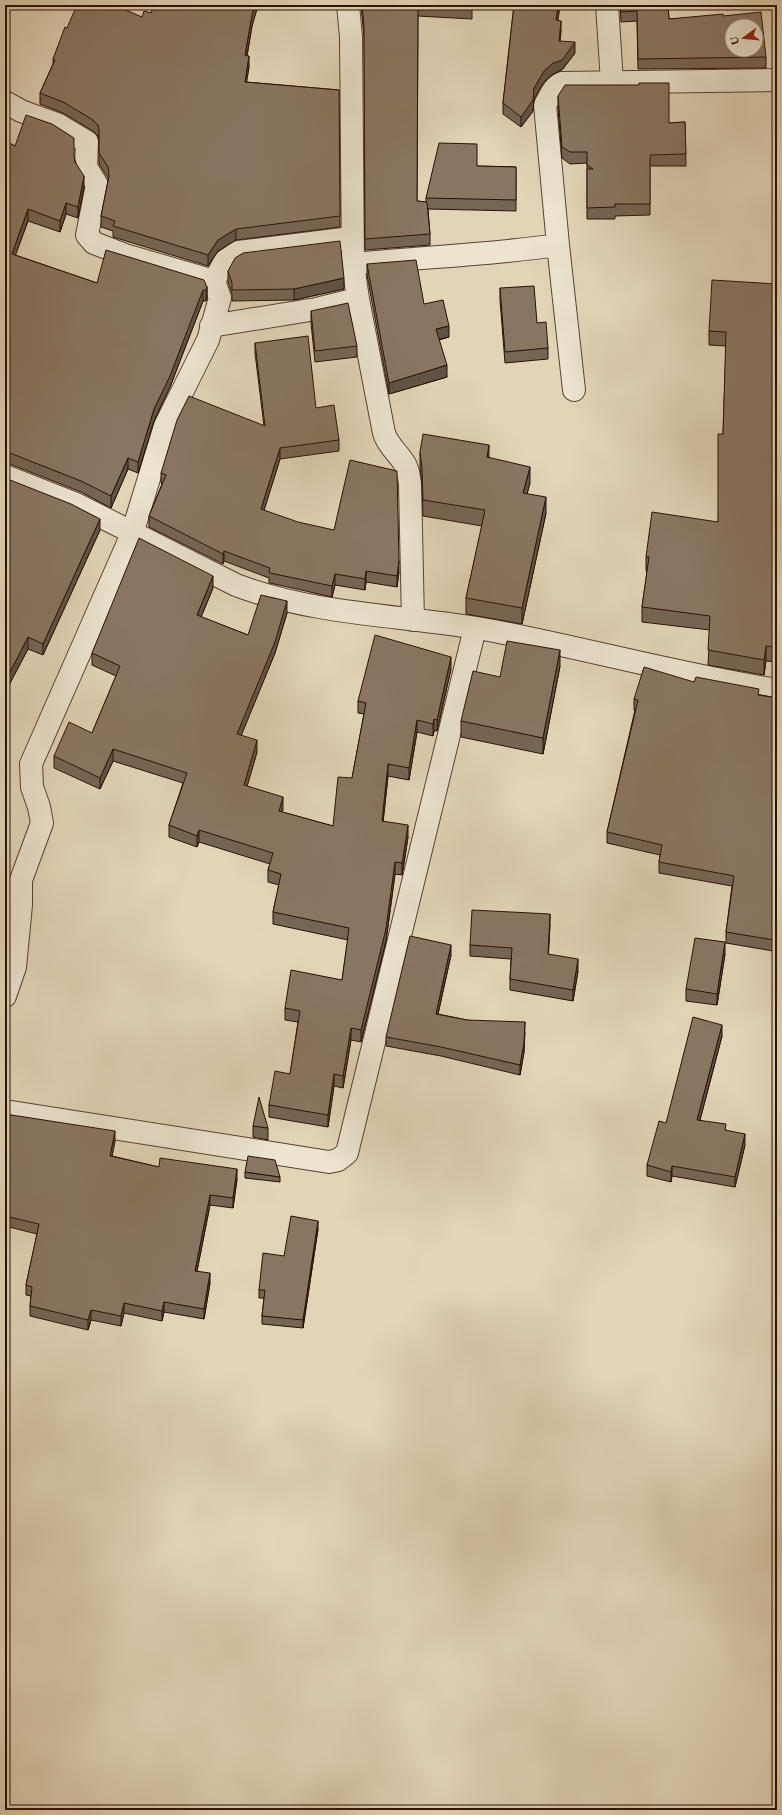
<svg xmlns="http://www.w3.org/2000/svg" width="782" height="1815" font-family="'EB Garamond',serif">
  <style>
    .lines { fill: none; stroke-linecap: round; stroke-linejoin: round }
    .minor-casing { stroke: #574132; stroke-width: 24 }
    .minor { stroke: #ece4d0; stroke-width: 22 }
    .wall { fill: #766554; stroke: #291006 }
    .shaded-wall { fill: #605345; stroke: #291006 }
    .building { fill: #897662; stroke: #291006; fill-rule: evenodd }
  </style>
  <rect width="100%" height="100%" fill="#e2d5b7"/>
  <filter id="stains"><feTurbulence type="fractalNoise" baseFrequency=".005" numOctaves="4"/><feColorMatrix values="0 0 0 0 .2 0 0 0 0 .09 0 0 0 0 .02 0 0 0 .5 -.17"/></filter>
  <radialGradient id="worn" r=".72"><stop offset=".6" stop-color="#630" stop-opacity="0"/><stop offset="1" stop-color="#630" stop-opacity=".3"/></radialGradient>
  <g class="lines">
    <g class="minor-casing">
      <path id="minor" d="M348 5 351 37 353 264 358 299 384 433C387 444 396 451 402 460 408 467 409 476 410 484L413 620
        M607 5 612 82
        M5 102 21 111 57 124 87 142 86 167 97 185 87 235 94 243 125 255 214 281 220 298 208 340 165 426 132 534 31 764 32 787 39 807 42 823 21 880V905L15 967 5 996
        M353 264C421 257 490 255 558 245
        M214 281 225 261 238 252 351 238
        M211 326 316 309 358 299
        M574 390 558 245 545 105C550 96 553 87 562 83L777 80
        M5 476 76 504 236 585C317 616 409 615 494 631 588 649 681 675 777 690
        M5 1111 329 1162 338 1160 347 1153 475 628"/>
    </g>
    <use href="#minor" class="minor"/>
  </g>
  <path class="wall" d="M154 5H258L252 26 247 56 249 67 246 82 339 90 340 227 236 240 218 251 208 266 113 237V231L101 227V216L108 181V178L99 164V141L98 136 93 131 63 113 40 104V93L53 64V59L67 28 142 17 151 13Z
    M361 5H472V19L418 16 417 201 426 202V198L477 166 516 167V211L428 209 430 234V245L365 250 364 37Z
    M514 5H560L558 20 561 31 560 41 575 53 562 70 553 74 544 82 534 99 533 111 521 127 503 114V103Z
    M620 5H668L669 19 723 16 766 57V68L638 69 637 21 621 22Z
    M558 96 669 123 685 122 686 166H650V215L615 216V219H587V163L570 164 562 158 558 108Z
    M5 141 15 146 74 157 84 187 78 218 66 214 60 232 28 221 15 255 97 283 207 287V298L206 301H203L170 387 154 421 138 473 128 469 111 508 81 492 10 464H5Z
    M367 264 424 304 449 337 439 340 447 377 389 394 367 275Z
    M228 271 344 289 294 300 232 301V294L228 282Z
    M777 284V353L774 450V534H777V662L766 661 764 675 708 665 710 630 642 622V607L647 572 646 571V557L718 522 723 434 726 346 709 345V331Z
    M500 288 537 323 548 348V359L505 363 500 300Z
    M311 311 357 346V357L315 362 311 323Z
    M255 343 316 408 339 440V451L280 459 264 510 399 572 397 587 366 582 365 590 335 585 332 597 270 583H269V578L224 561 223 564 149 527V516L162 484 161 483V473L264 426 255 353Z
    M420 452 489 458 530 483 527 493 546 513 522 624 466 614V598L482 526 423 516 422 484 420 468Z
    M5 478 100 530 43 655 28 649 8 687H7Z
    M213 588 201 617 248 635 287 613 275 653 241 735 257 752 247 786 283 809 282 812 333 826 352 778 364 714 358 713V701L451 669 437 731H434L433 736 417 732 409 780 388 776 383 821 408 837 403 870 402 875 395 874 386 941 361 1042 351 1040 343 1088 334 1086 328 1127 269 1117V1105L290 1074 298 1022 285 1020V1008L342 980 348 940 273 924V912L279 885 268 882V870L270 864 199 842 197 847 169 837V825L183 783 113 761 100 789 54 768V756L92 733 116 676 92 665V653Z
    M560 666 543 754 461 737V721L500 677Z
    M694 682 777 698V957H773V951L726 943V932L732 886 659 873V862L660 855 607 843V832L635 710H634V699Z
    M550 925 548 954 578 971 573 1001 510 990V979L511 959 470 956V945Z
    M725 954 717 1005 686 1001V989Z
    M451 955 438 1014 525 1032 524 1052 520 1075 441 1056 386 1046V1037Z
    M722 1036 700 1120 726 1130 745 1145 735 1187 672 1176 671 1182 647 1176V1165L666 1123Z
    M5 1114 115 1141 112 1156 159 1167 237 1179 233 1208 210 1205 197 1271 210 1283 204 1319 164 1312 162 1321 124 1313 121 1326 91 1320 88 1330 30 1316V1306L31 1296 26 1295V1285L37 1234 5 1226Z
    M253 1126 268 1128V1140L253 1137Z
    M245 1172 280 1177V1182L245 1178Z
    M318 1229 303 1328 262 1324V1316L264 1298H259V1290L284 1256Z"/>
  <path class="shaded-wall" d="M255 5H258L252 26 245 67V55L252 15Z
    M558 5H560L556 31V20Z
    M561 21V31L559 51V41Z
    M575 42V53L562 70 553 74 544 82 534 99 533 111 521 127V117L534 88 544 71Z
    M249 56V67L245 93V82Z
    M84 176V187L78 218V207Z
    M66 203V214L60 232V221Z
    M28 209V221L12 265V254Z
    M236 229V240L218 251 208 266V255L218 240Z
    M344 278V289L294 300V289Z
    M207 287V298L206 301V290Z
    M203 290V301L170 387 154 421 138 473V462L154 409Z
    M449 326V337L436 340V329Z
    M777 338V353L774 450V436Z
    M447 365V377L389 394V383Z
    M489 445V461L487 457Z
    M280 448V459L261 520V509Z
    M128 458V469L111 508V496Z
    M530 467V483L523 509V493Z
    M546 497V513L522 624V608Z
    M100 519V530L43 655V644Z
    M224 551V561L223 564V554Z
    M399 561V572L397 587V576Z
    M366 571V582L365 590V579Z
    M335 574V585L332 597V586Z
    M213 576V588L197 627V615Z
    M287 601V613L275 653 237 746V734Z
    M28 637V649L8 687V676Z
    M766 646V661L764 675V660Z
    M560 650V666L543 754V738Z
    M451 657V669L437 731V720Z
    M7 675V687L5 691V679Z
    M434 719V731L433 736V724Z
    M417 720V732L409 780V768Z
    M257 740V752L244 797V785Z
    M113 749V761L100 789V778Z
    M388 764V776L382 833V821Z
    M283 797V809L279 823V811Z
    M408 825V837L402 875V863Z
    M199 830V842L197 847V836Z
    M395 862V874L386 941 361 1042V1030Z
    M550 914V925L548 965V954Z
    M725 942V954L717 1005V994Z
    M451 945V955L436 1023V1014Z
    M578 959V971L573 1001V990Z
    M525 1022 524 1052 520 1075V1065Z
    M722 1025V1036L697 1131V1120Z
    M351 1028V1040L343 1088V1076Z
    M334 1074V1086L328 1127V1115Z
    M115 1131V1141L110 1166V1156Z
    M745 1134V1145L735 1187V1177Z
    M672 1166V1176L671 1182V1172Z
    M237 1169V1179L233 1208V1198Z
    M210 1195V1205L195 1281V1271Z
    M318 1221V1229L303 1328V1320Z
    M210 1273V1283L204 1319V1309Z
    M164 1302V1312L162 1321V1311Z
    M124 1303V1313L121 1326V1316Z
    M91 1310V1320L88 1330V1320Z"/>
  <path class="building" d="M77 5H114L142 17 144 11 151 13 154 5H255L252 15 245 55 249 56 245 82 339 90 340 216 236 229 218 240 208 255 113 226 115 221 101 216 109 176 108 167 99 153V131L98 125 93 120 63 102 40 93 55 60 53 59 65 27 67 28Z
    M362 5H418L417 201 427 202 430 234 365 239 364 26Z
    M420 5H472V7Z
    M514 5H558L556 20 561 21 559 41 575 42 562 60 553 63 544 71 534 88 533 100 521 117 503 103Z
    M621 5H668L669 19 723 14V16L761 12 766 57 638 59 637 11 621 12ZM732 26H756V50H732Z
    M639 83H669V123L685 122 686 154 650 155V204H615V207L587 208V169H593L587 165V152H570L562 147 558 96 565 85H639Z
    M26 115 52 124 74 138V156L75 162 84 176 78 207 66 203 60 221 28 209 12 254 97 283 106 250 204 280 207 287 206 290H203L170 376 154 409 138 462 128 458 111 496 81 481 10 453H5V141L15 146Z
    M439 143 477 144V166L516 167V200L426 198Z
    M340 241 344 278 294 289 232 290V283L228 271 235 258 243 253Z
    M416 260 424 304 443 300 449 326 436 329 447 365 389 383 367 264Z
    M712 280 777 284V338L774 436V534H777V647L766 646 764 660 708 650 710 616 642 607 649 557H646L652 512 718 522V434H723L726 332 709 331Z
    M534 286 537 323 546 322 548 348 505 352 500 288Z
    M348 303 357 346 315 351 311 311Z
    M308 336 316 408 334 405 339 440 280 448 261 509 298 522 334 530 350 460 397 471 399 561 397 576 366 571 365 579 335 574 332 586 270 573 269 572 270 568 224 551 223 554 149 516 166 475 161 473 177 420 189 396 265 426 255 343Z
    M423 434 489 445 487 457 530 467 523 493 546 497 522 608 466 598 485 510 423 500 422 468 420 452Z
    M5 478 71 504 100 519 43 644 28 637 8 676 7 675 5 679Z
    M139 538 213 576 197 615 248 635 261 595 287 601 275 642 237 734 257 740 244 785 283 797 279 811 333 826 338 777 352 778 366 703 358 701 375 635 451 657 437 720 434 719 433 724 417 720 409 768 388 764 382 821 408 825 403 858 402 863 395 862 386 929 361 1030 351 1028 343 1076 334 1074 328 1115 269 1105 275 1071 290 1074 300 1011 285 1008 291 970 342 980 349 928 273 912 281 874 268 870 273 853 199 830 197 836 169 825 187 773 113 749 100 778 54 756 69 722 92 733 120 666 92 653Z
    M507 641 560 650 543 738 461 721 473 671 500 677Z
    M644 667 694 682 696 677 759 689 758 695 777 698V946H773L774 940 726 932 734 876 659 862 662 845 607 832 638 700 634 699Z
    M472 910 550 914 548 954 578 959 573 990 510 979 512 948 470 945Z
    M410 936 451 945 436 1014 467 1020 525 1022 524 1043 520 1065 441 1047 386 1037Z
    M695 938 725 942 717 994 686 989Z
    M693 1017 722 1025 697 1120 726 1124 725 1130 745 1134 735 1177 672 1166 671 1172 647 1165 659 1121 666 1123Z
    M259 1097 268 1128 253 1126Z
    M5 1114 115 1131 110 1156 159 1167 160 1158 237 1169 233 1198 210 1195 195 1271 210 1273 204 1309 164 1302 162 1311 124 1303 121 1316 91 1310 88 1320 30 1306 32 1287 26 1285 39 1224 5 1216Z
    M248 1156 275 1160 280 1177 245 1172Z
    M291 1216 318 1221 303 1320 262 1316 265 1290H259L263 1253 284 1256Z"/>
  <rect width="782" height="1815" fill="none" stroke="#e2d5b7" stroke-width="20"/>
  <rect x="6" y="6" width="770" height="1803" fill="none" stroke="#291006" stroke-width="2"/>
  <rect x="10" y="10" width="762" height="1795" fill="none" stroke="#291006"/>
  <g transform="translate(744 38) rotate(254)"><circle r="19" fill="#ece4d0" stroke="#9e8f7f"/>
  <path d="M0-3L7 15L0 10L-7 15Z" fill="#8f2418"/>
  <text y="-6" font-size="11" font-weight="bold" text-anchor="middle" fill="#291006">U</text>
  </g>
  <rect width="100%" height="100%" filter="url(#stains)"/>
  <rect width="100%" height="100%" fill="url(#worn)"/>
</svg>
